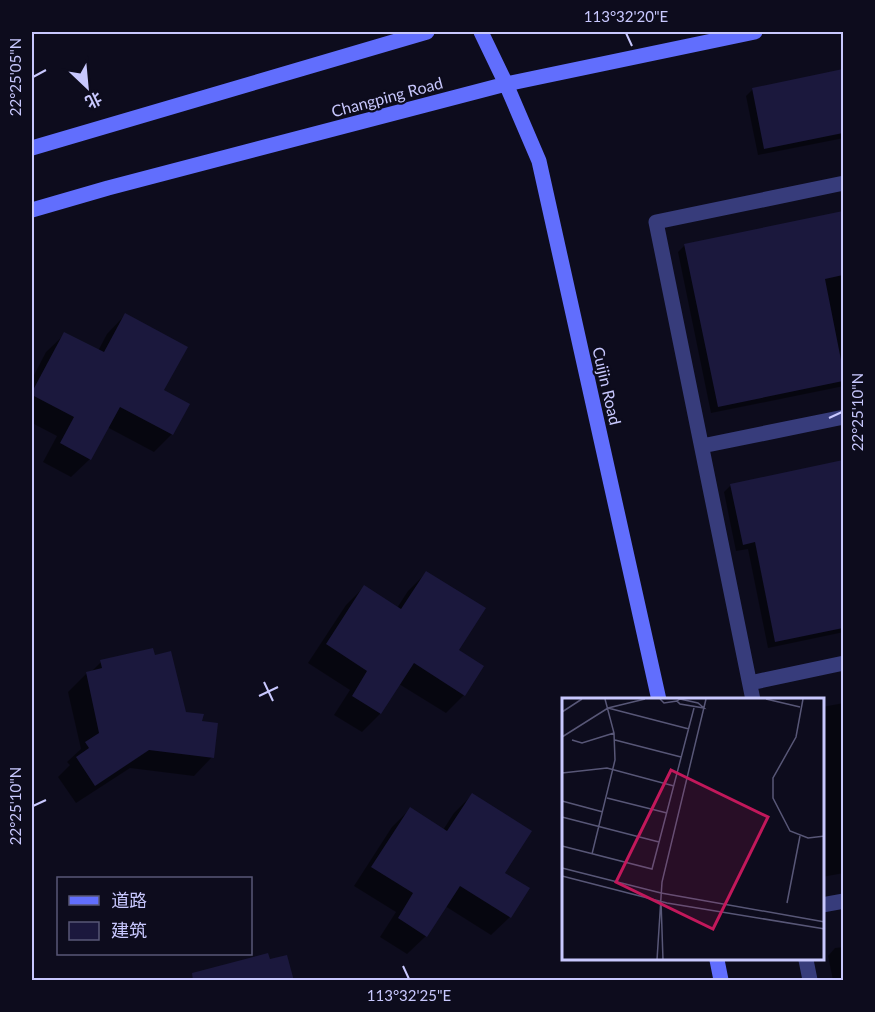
<svg xmlns="http://www.w3.org/2000/svg" width="875" height="1012" font-family="Lato,'Noto Sans SC',sans-serif">
  <style>
    .shadow { fill: #0007 }
    .building { fill: #1b183d }
    .lines { fill: none; stroke-linecap: round; stroke-linejoin: round }
    .lane { stroke: #373c7b; stroke-width: 15 }
    .secondary { stroke: #616efd; stroke-width: 15 }
    .ticks { fill: none; stroke: #c8c8fe; stroke-width: 2 }
    .labels { text-anchor: middle; stroke-width: 4.5; stroke-linejoin: round; paint-order: stroke }
    .street-label { font-size: 16px; fill: #c8c8fe; stroke: #0d0c1d }
    .inset-road { fill: none; stroke: #585777; stroke-width: 1.5 }
    .view { fill: #c2185b; fill-opacity: 0.15; stroke: #c2185b; stroke-width: 3 }
    .inset-edge { fill: none; stroke: #c8c8fe; stroke-width: 3 }
    .neatline { fill: none; stroke: #c8c8fe; stroke-width: 2 }
    .ticks-label { font-size: 15px; text-anchor: middle; fill: #c8c8fe }
  </style>
  <rect width="100%" height="100%" fill="#0d0c1d"/>
  <path class="shadow" d="M844 71V138L758 155 746 96 753 89Z
    M844 213V386L711 413 678 252 685 245Z
    M125 315 162 391 172 434 154 452 107 427 90 459 71 477 43 462 57 436 32 423V379L46 352 65 334 98 351 107 334Z
    M844 462V632L768 648 748 549 736 551 724 492 731 485Z
    M426 573 457 651 464 695 446 713 399 684 380 714 362 732 334 715 350 690 308 663 346 605 364 587 397 608 408 591Z
    M101 662 201 723 212 757 194 776 130 768 76 803 58 777 70 765 67 762 81 749 68 692 86 674 90 673Z
    M844 703V873L822 877V707Z
    M472 795 503 873 510 917 491 935 445 906 426 936 407 954 380 937 396 912 354 886 392 827 410 809 443 830 454 813Z
    M844 947V980H833L828 956 835 948Z"/>
  <path class="building" d="M843 69V133L764 149 752 88Z
    M843 211V275L825 279 843 370V381L718 407 684 244Z
    M125 313 188 347 164 390 190 404 173 435 120 407 91 460 60 443 74 417 32 395V392L64 332 104 352Z
    M843 460V628L775 642 755 542 743 545 730 484Z
    M426 571 486 608 459 650 484 666 465 696 414 663 381 714 352 696 367 671 326 644 364 585 401 609Z
    M153 648 155 655 171 651 186 712 204 714 202 721 218 723 214 758 149 750 95 786 76 757 89 748 85 742 99 733 86 672 102 668 100 660Z
    M472 793 532 831 505 873 530 888 511 918 460 886 427 937 398 918 413 893 371 867 410 807 447 831Z
    M268 953 270 959 287 955 294 981H193L192 973Z"/>
  <g class="lines">
    <path class="lane" d="M702 446 844 417
      M750 683 844 663
      M753 700 656 222 844 183
      M822 905 844 901
      M806 960 810 980"/>
    <path class="secondary" d="M481 32 506 84 539 161 659 700
      M32 148 427 32
      M32 210 108 188 506 84 755 32
      M717 960 721 980"/>
  </g>
  <path class="ticks" d="M626 33 632 46M33 77 46 70M829 418 842 412M264 682 273 701M259 696 278 687M33 806 46 800M403 966 409 979"/>
  <g class="labels">
    <g class="street-label">
      <text transform="translate(387 97) rotate(-15)" y="6">Changping Road</text>
      <text transform="translate(607 386) rotate(77)" y="6">Cuijin Road</text>
    </g>
  </g>
  <g transform="translate(562 698)">
    <rect width="262" height="262" fill="#0d0c1d"/>
    <path class="inset-road" d="M98 1 102 5 115 3M118 1 136 5 142 10 118 6 115 3ZM204 1 238 9M241 1 234 39 211 80V100L228 133 246 140 263 138M46 10 127 31M0 14 20 1M0 39 46 10 83 1M10 42 20 45 52 35M53 42 119 59M0 75 45 70 112 88M45 100 105 115M0 103 41 114M0 119 97 144M0 148 90 171 132 10M30 156 53 62 52 35 43 1M0 170 99 195 263 224M0 178 105 205 263 231M99 203 101 262M225 205 238 138M95 262 100 184 144 1"/>
    <path class="view" d="M109 72 206 119 151 231 54 184Z"/>
    <rect width="262" height="262" class="inset-edge"/>
  </g>
  <rect width="875" height="1012" fill="none" stroke="#0d0c1d" stroke-width="66"/>
  <rect x="57" y="877" width="195" height="78" fill="#0d0c1d" stroke="#585777" stroke-width="1.5"/>
  <rect x="69" y="896" width="30" height="9" fill="#616efd" stroke="#585777" stroke-width="1.5"/>
  <text x="111" y="907" font-size="18" fill="#c8c8fe">道路</text>
  <rect x="69" y="922" width="30" height="18" fill="#1b183d" stroke="#585777" stroke-width="1.5"/>
  <text x="111" y="937" font-size="18" fill="#c8c8fe">建筑</text>
  <g transform="translate(87 87) rotate(154)" stroke="#0d0c1d" stroke-width="4.5" paint-order="stroke">
  <path d="M0-4.5L10 22L0 15L-10 22Z" fill="#c8c8fe"/>
  <text y="-9" font-size="16" font-weight="bold" text-anchor="middle" fill="#c8c8fe">北</text>
  </g>
  <rect x="33" y="33" width="809" height="946" class="neatline"/>
  <g class="ticks-label">
    <text x="626" y="22">113°32'20"E</text>
    <text transform="translate(16 77) rotate(-90)" y="5">22°25'05"N</text>
    <text transform="translate(858 412) rotate(-90)" y="5">22°25'10"N</text>
    <text transform="translate(16 806) rotate(-90)" y="5">22°25'10"N</text>
    <text x="409" y="1001">113°32'25"E</text>
  </g>
</svg>
